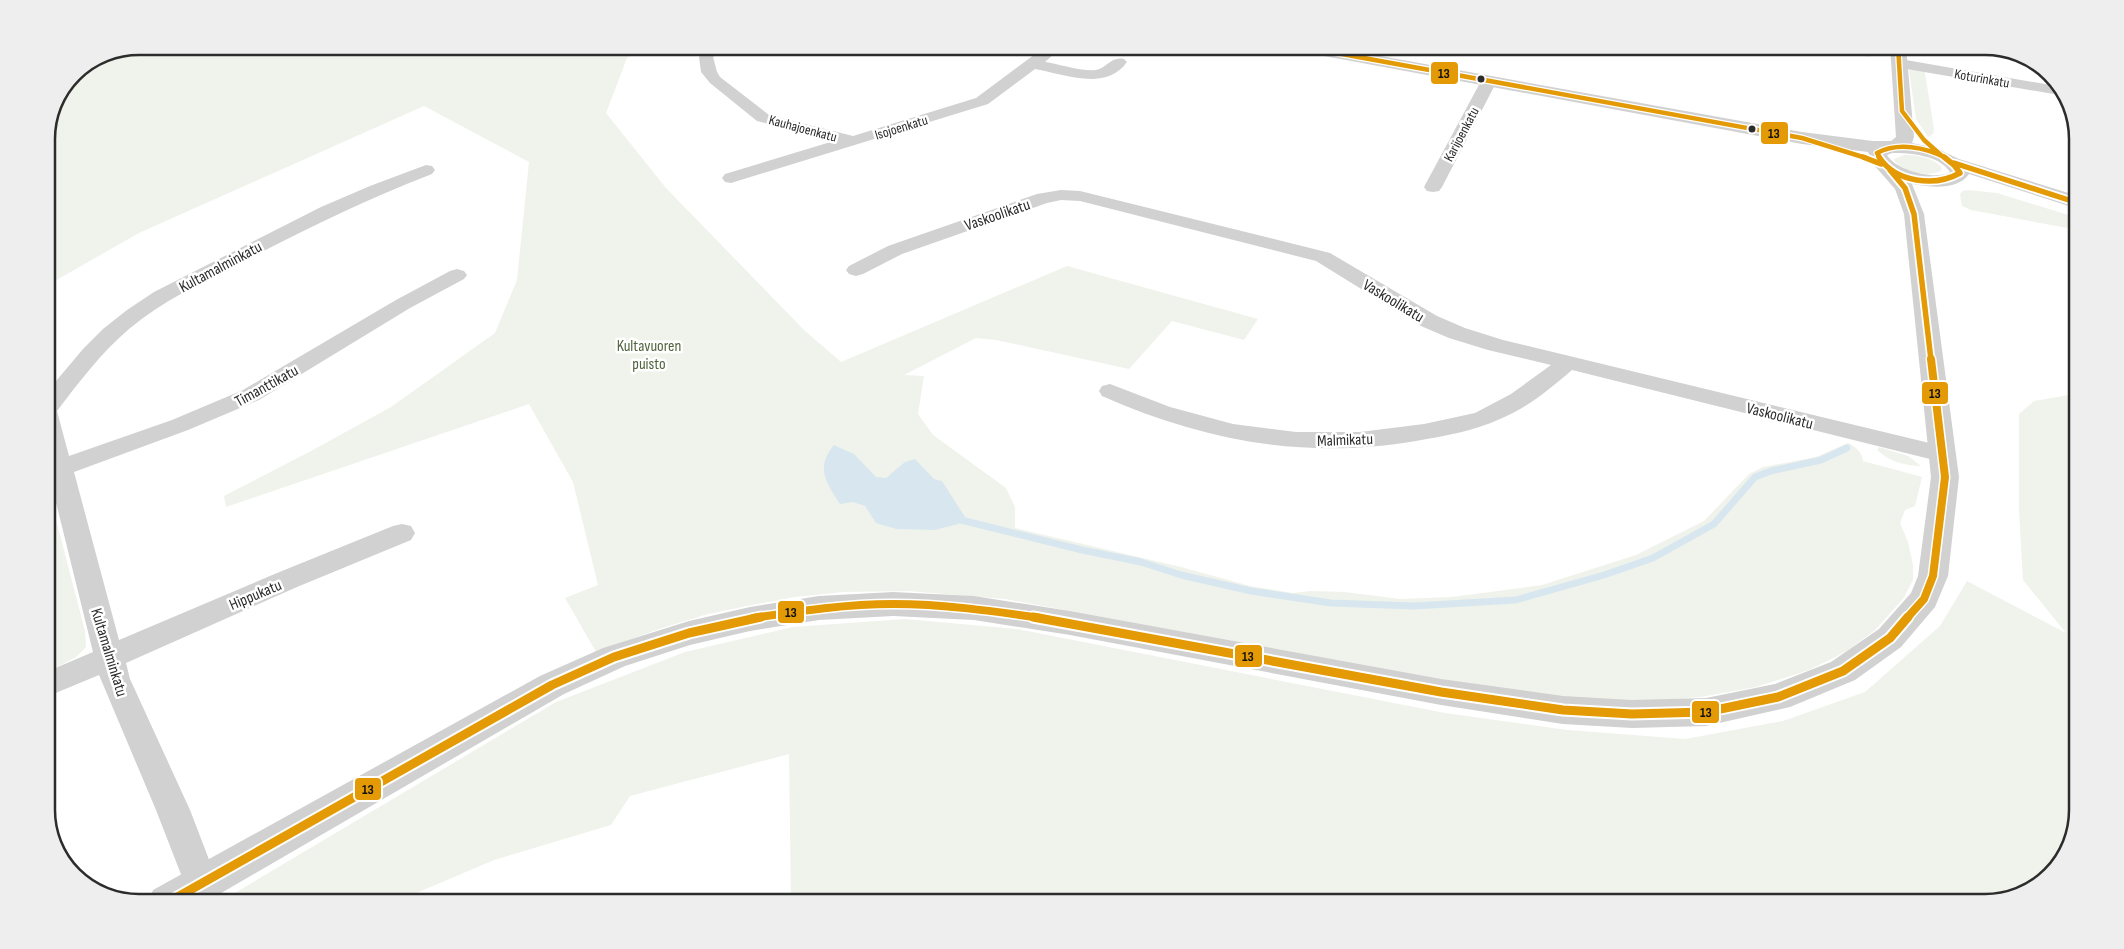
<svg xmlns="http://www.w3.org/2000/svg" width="2124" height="949" font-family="'Sofia Sans Condensed',sans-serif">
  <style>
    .green { fill: #f0f3eb }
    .water { fill: #d8e7ef }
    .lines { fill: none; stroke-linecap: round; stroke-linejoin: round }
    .stream { stroke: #d8e7ef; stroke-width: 7 }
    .minor { fill: #d1d1d1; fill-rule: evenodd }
    .tertiary { fill: #d1d1d1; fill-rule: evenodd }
    .bus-1-far3-casing { stroke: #fff; stroke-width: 7 }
    .bus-1-far2-casing { stroke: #fff; stroke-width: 9 }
    .bus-1-far1-casing { stroke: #fff; stroke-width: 11 }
    .bus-1-casing { stroke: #fff; stroke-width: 13 }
    .bus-1-far3 { stroke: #e39a04; stroke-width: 4.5 }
    .bus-1-far2 { stroke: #e39a04; stroke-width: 5.5 }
    .bus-1-far1 { stroke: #e39a04; stroke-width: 8 }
    .bus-1 { stroke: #e39a04; stroke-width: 9 }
    .bus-dot { fill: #2c2c2c; stroke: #fff; stroke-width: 2 }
    .labels { text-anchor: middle; stroke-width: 5; stroke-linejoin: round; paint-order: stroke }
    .far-street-label { font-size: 14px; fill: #2c2c2c; stroke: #fff }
    .street-label { font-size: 16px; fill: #2c2c2c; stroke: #fff }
    .park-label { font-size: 16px; fill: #51643d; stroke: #fff }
    .rim { fill: none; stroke: #2c2c2c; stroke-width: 2.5 }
    .line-badge { stroke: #fff; stroke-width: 2 }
    .pale-badge-label { font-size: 14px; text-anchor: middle; font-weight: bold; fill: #111 }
  </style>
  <rect width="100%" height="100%" fill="#fff"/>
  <path class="green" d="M139 46H649L627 58 606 113 666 188 804 330 841 362 1067 266 1258 319 1244 340 1172 321 1129 369 996 340 976 338 904 375 924 376 918 414 933 435 1006 488 1015 507V528L1181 567 1250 586 1293 593 1311 591 1345 592 1400 599 1452 597 1542 585 1636 555 1704 521 1749 474 1763 467 1816 457 1848 443C1856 447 1862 452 1863 461L1922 477 1915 506 1905 510 1900 523 1908 542 1913 565V580L1903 599 1875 630 1847 651 1809 670 1756 687 1701 697 1636 702 1514 693 1005 599 908 591 843 592 795 597 747 606 708 614 659 629 596 652 565 598 598 585 573 482 529 404 226 507 224 496 311 451 391 407 495 333 517 280 529 162 424 106 139 233 46 286V133L74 73 104 53Z
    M1803 46H1870V57Z
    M1909 70H1923L1925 73 1934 129 1933 134 1928 137 1916 119Z
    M1904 155C1917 155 1933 157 1942 168L1941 171C1927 178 1907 172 1895 162L1894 159Z
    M1968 190 1997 193 2078 218V230L1971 210 1962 206 1960 194 1962 191Z
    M2078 392V810L2071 845 2037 887 1985 903H791L789 754 630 796 611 825 494 860 393 903H218L556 702 685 652 793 627 905 619 1017 629 1445 713 1568 730 1685 739 1783 721 1865 692 1940 626 1967 581 2066 633 2023 580 2019 511V414L2034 401 2075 394Z
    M1879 447 1908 456 1921 466C1905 466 1889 461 1877 450Z
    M46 481 85 631 86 647 76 657 46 673Z"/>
  <path class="water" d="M834 445 854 454 876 477 886 478 905 462 915 459 934 479 942 481 965 517 958 524 935 530 896 529 876 523 865 506 853 502 840 504C826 482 815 468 834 445Z"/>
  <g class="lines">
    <path class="stream" d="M961 520 1082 550 1141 562 1181 575 1251 591 1331 603 1414 606 1516 600 1604 575 1653 558 1714 524 1755 477 1771 471 1821 460 1847 448"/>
    <path class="minor" d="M710 46H728L713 57 717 72 720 77 769 115 853 136 976 98 1046 46H1063L1045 62C1059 64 1083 72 1096 70 1107 68 1111 56 1124 59L1127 62C1106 92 1064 74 1035 69L988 104 731 183 725 182 722 178 725 174 834 141 757 121 710 83 701 72 699 57 704 50Z
      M1900 59 2062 87 2065 96 1895 67 1892 64 1895 61Z
      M1489 76 1494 78 1497 81 1442 187 1439 191 1433 192 1427 191 1424 187 1481 81 1484 78Z
      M426 165 432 166 435 170 432 174C366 199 303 231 240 263 202 283 162 301 129 329 101 353 79 382 57 411L69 456 172 420 243 390 396 300 450 271 457 269 464 271 467 275 464 279 410 308 259 400 188 430 74 472 119 640 277 573 393 526 402 524 411 526 415 533 411 540 297 587 126 663 130 679 190 810 218 883 213 895 201 899 189 895 156 810 99 675 46 697V672L93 652 46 462V393L83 349 103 329 127 310 154 292 321 207 370 186Z
      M1061 190 1080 191 1330 253 1437 316 1465 328 1503 340 1942 446 1951 448 1954 454 1951 460 1942 462 1572 370C1550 389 1527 408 1500 419 1474 431 1444 436 1416 441 1305 460 1204 441 1102 396L1099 391 1102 386 1110 384 1170 407 1233 424 1296 432H1360L1424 424 1475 413 1511 394 1551 365 1488 350 1449 338 1421 326 1316 261 1080 201 1061 200 1047 203 902 254 863 274 856 276 849 274 846 270 849 266 888 246 1037 194Z"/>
    <path class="tertiary" d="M1289 46H1325L1802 132 1873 141H1891L1896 137 1890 46H1906L1914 137 1912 143 1936 148 1959 159 2078 196V209L1969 174C1957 191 1930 187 1912 184L1924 214 1959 477 1948 576 1935 607 1901 647 1855 680 1790 707 1706 726 1632 728 1563 724 1441 705 1070 635 974 620 893 616 819 620 750 631 690 645 625 666 564 694 204 903H148L153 890 540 676 603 648 689 621 750 607 819 596 893 592 974 596 1070 611 1441 679 1563 696 1632 700 1706 698 1775 684 1831 662 1879 629 1911 593 1918 576 1931 477 1904 214 1895 189 1874 165 1868 152 1802 144 1297 51 1291 49ZM1892 153C1911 153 1939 155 1950 172 1936 181 1895 170 1887 155Z"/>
    <g class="bus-1-far3-casing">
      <path id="bus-1-far3" d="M1298 46 1802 138 1866 158
        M1898 46 1902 111 1924 140 1942 156
        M1880 158 1877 153C1898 142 1925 147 1946 158"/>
    </g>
    <g class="bus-1-far2-casing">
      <path id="bus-1-far2" d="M1863 157 1881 164
        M1879 157C1896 183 1935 187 1960 173L1954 165 1944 157
        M1954 163 2078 203
        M1890 170 1905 188 1914 214 1931 360"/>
    </g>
    <g class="bus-1-far1-casing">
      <path id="bus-1-far1" d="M753 618C800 611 846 604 893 604 943 604 992 611 1041 618
        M1907 618 1924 599 1933 576 1945 477 1931 359"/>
    </g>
    <g class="bus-1-casing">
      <path id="bus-1" d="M1033 617 1441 692 1563 710 1632 714 1706 712 1778 697 1843 671 1890 638 1908 617
        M167 903 552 685 614 657 689 633 761 617"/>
    </g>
    <use href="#bus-1-far3" class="bus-1-far3"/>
    <use href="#bus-1-far2" class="bus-1-far2"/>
    <use href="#bus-1-far1" class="bus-1-far1"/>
    <use href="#bus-1" class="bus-1"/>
  </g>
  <g class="bus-dot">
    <circle cx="1481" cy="79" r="4.5"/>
    <circle cx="1752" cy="129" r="4.5"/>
  </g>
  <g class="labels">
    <g class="far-street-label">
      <text transform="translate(1982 78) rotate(10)" y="5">Koturinkatu</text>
      <text transform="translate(901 127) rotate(-17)" y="5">Isojoenkatu</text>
      <text transform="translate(803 128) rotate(15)" y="5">Kauhajoenkatu</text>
      <text transform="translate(1461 134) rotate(-62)" y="5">Karijoenkatu</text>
    </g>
    <g class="street-label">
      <text transform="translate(997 214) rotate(-19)" y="6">Vaskoolikatu</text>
      <text transform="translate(220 266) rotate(-28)" y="6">Kultamalminkatu</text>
      <text transform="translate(1394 300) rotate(31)" y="6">Vaskoolikatu</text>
      <text transform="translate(266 385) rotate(-29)" y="6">Timanttikatu</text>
      <text transform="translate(1780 415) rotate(14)" y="6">Vaskoolikatu</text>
      <text transform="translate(1345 439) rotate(-2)" y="6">Malmikatu</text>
      <text transform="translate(255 594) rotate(-23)" y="6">Hippukatu</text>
      <text transform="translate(110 652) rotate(73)" y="6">Kultamalminkatu</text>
    </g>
    <g class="park-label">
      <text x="649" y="351">Kultavuoren<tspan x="649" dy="18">puisto</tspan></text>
    </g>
  </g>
  <path d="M0 0H2124V949H0ZM139 55H1985A84 84 0 0 1 2069 139V810A84 84 0 0 1 1985 894H139A84 84 0 0 1 55 810V139A84 84 0 0 1 139 55Z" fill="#eee" fill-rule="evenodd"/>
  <path class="rim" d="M139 55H1985A84 84 0 0 1 2069 139V810A84 84 0 0 1 1985 894H139A84 84 0 0 1 55 810V139A84 84 0 0 1 139 55Z"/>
  <g class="line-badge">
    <rect x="1430" y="61" width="29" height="24" rx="5" fill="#e39a04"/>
    <rect x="1760" y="121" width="29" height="24" rx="5" fill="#e39a04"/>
    <rect x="1921" y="381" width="28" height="24" rx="5" fill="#e39a04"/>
    <rect x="777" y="600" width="28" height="24" rx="5" fill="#e39a04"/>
    <rect x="1234" y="644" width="29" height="24" rx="5" fill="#e39a04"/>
    <rect x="1691" y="700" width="29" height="24" rx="5" fill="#e39a04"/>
    <rect x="354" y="777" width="28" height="24" rx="5" fill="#e39a04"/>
  </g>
  <g class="pale-badge-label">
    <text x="1444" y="78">13</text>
    <text x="1774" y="138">13</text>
    <text x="1935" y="398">13</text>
    <text x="791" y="617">13</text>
    <text x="1248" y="661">13</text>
    <text x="1706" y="717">13</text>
    <text x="368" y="794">13</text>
  </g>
</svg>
